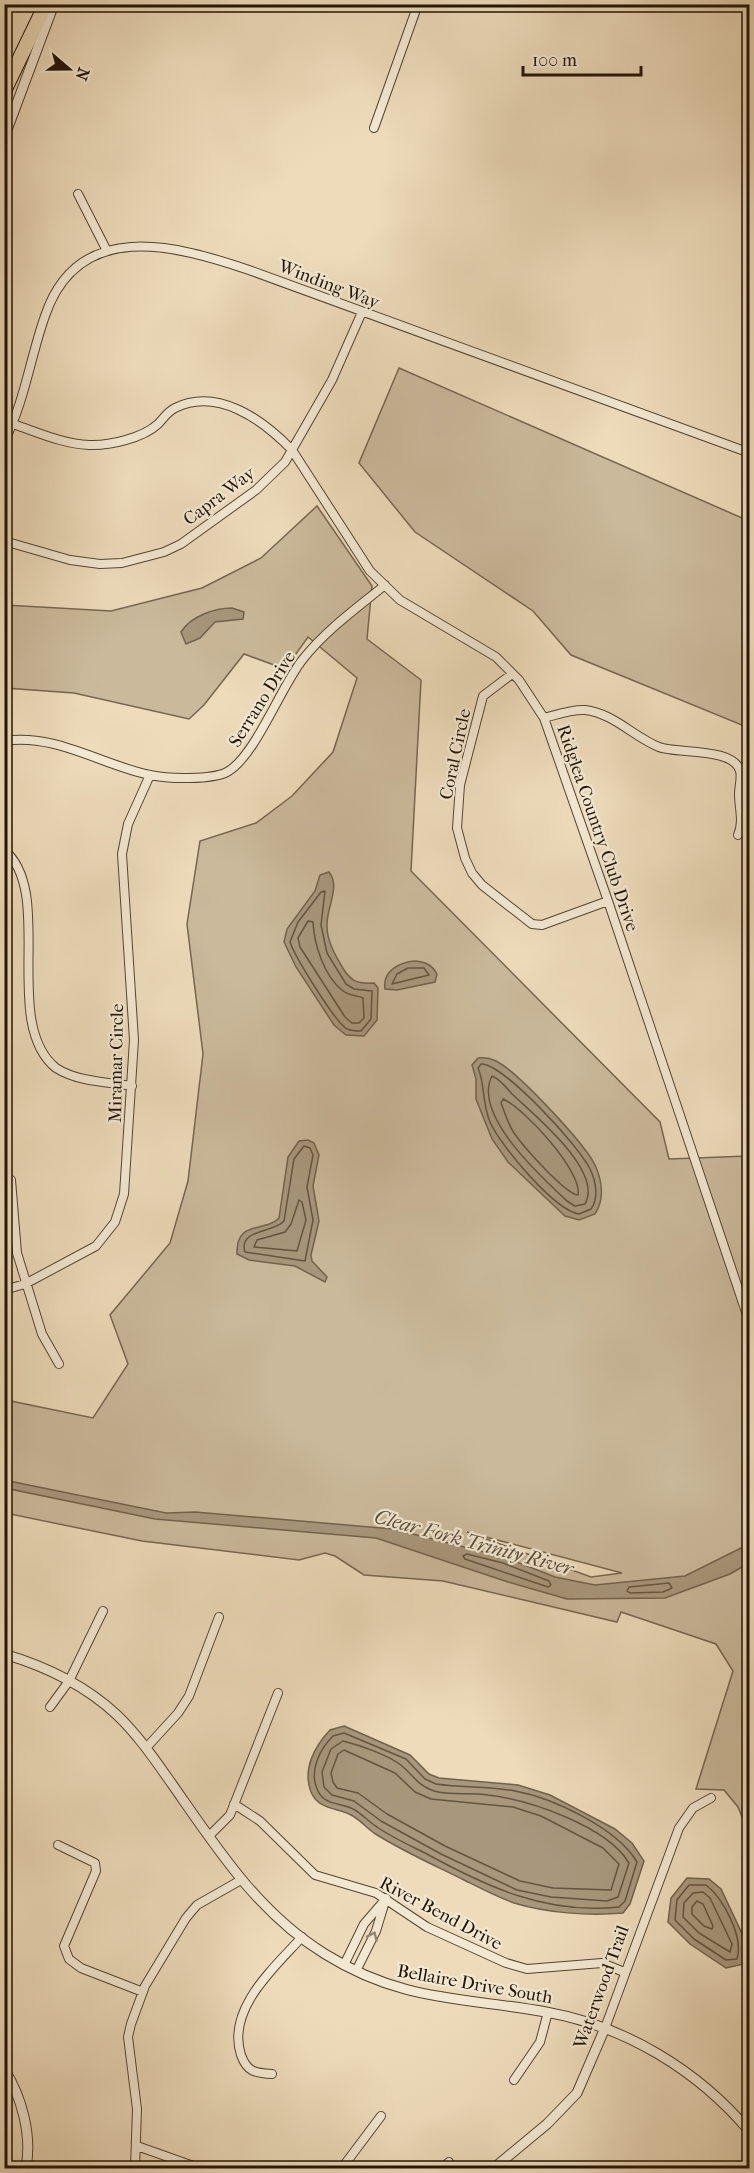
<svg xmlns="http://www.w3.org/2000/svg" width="754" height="2173" font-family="'IM FELL French Canon',serif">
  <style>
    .green { fill: #cab99b; stroke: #766650; stroke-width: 1.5; fill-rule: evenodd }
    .water { fill: #a8977c; stroke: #72624c; stroke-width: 1.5 }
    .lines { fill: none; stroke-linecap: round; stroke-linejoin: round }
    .shore { stroke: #645540; stroke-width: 1.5 }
    .minor-casing { stroke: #544532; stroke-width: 10 }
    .tertiary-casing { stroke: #544532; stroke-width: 11 }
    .motorway-casing { stroke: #211305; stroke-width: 16 }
    .minor { stroke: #f3e8d2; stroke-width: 8 }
    .tertiary { stroke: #f3e8d2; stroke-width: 9 }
    .motorway { stroke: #eddbba; stroke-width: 14 }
    .oneway { stroke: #948876 }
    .labels { text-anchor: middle; stroke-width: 4.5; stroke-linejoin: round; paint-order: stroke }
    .street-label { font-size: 18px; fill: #211305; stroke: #f3e8d2 }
    .water-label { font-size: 20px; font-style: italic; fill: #5e4e3b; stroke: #f3e8d2 }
  </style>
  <rect width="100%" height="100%" fill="#eddbba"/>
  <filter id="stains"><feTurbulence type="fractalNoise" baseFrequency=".00333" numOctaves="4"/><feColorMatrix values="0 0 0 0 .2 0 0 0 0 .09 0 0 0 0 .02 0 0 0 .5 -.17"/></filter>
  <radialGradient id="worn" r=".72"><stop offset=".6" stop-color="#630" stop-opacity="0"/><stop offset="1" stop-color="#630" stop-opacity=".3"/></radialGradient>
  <path class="green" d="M399 368 749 521V728L571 655 533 611 415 532 359 463Z
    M317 506 372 586 367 639 421 680 411 871 660 1122 669 1159 748 1156 749 1144V1834L738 1807 724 1790 696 1789 733 1671 716 1644 621 1612 617 1622 443 1581 364 1575 335 1556 325 1553 299 1560 142 1541 5 1513 4 1395 11 1401 93 1418 128 1364 110 1315 170 1243 188 1181 203 1054 187 924 200 841 256 823 292 796 333 752 357 678 308 637 285 669 244 654 204 705 189 719 74 693 5 688V605L111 611 202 588 261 558ZM467 1532 622 1573 591 1577Z"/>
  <path class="water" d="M232 608 244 612 243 619 215 622 200 638 186 644 181 632C191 616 215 608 232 608Z
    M329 872C341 887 326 908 327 926 327 940 334 953 341 965 350 981 356 984 374 983L378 988 377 1020 364 1036 346 1035 334 1025 296 967 284 942 287 929 315 891 320 875Z
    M415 961C426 962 432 965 437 974L435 982 397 990 385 989C382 971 400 962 415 961Z
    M478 1058C485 1057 490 1058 496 1061 518 1072 584 1143 595 1165 602 1180 605 1199 595 1214L579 1220 565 1216 508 1162 492 1139 476 1099V1079L472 1065Z
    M308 1140 314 1143 319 1155 313 1186 319 1221 311 1255 312 1261 327 1277 325 1282 295 1266 249 1260 237 1254C236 1219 265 1233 279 1218L288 1157 299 1141Z
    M4 1480 166 1513 195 1512 393 1529 504 1557 555 1577 595 1585 685 1576 749 1544V1563L730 1574 665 1598 567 1599 508 1582 376 1538 155 1519 5 1488Z
    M344 1726 410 1755 429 1774 439 1778 518 1785 550 1795 615 1829 632 1843 644 1861 630 1904 623 1913C588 1916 547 1913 514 1903 497 1897 480 1888 464 1880 434 1865 402 1851 374 1833 367 1828 361 1821 353 1816 339 1807 319 1811 311 1792 302 1769 315 1746 330 1730Z
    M687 1878 709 1879 721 1889 746 1942 744 1964 726 1968 690 1944 668 1922 671 1898Z"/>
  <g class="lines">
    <path class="shore" d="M325 891 321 925 327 953 346 984 354 989 372 991 371 1019 361 1031C356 1031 352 1031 347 1029 335 1022 295 957 290 942L298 922 321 892Z
      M308 921 313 922C314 944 324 976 342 990 348 996 356 995 363 998L364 1018 359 1023H352L345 1017 300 947 298 938Z
      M408 968H424L429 975 392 984 397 974Z
      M481 1064C503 1063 580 1147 590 1169 596 1181 599 1198 591 1209L579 1214C554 1210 500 1145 490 1122 482 1103 485 1084 478 1068Z
      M492 1076C500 1079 506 1087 512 1094 533 1114 604 1171 585 1204L575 1206 567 1201C541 1177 472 1114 492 1076Z
      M503 1099C524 1108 583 1172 578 1195 565 1194 523 1146 514 1133 508 1124 505 1113 501 1103Z
      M304 1146 310 1148 313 1155 307 1187 313 1220 305 1261 245 1252C238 1229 274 1233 284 1221L294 1159Z
      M299 1200 302 1202 306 1220 297 1251 254 1247 257 1240 285 1232 291 1224Z
      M467 1554 503 1563 549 1581 551 1585 548 1587 465 1559 463 1556Z
      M669 1583 672 1588 663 1592 630 1593 627 1591 629 1587Z
      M344 1733 406 1759 425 1779 436 1784C463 1788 489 1786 515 1791 553 1798 617 1828 637 1862L625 1901 619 1907C547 1915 487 1887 425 1853 409 1845 391 1837 377 1827 369 1822 363 1815 355 1810 343 1802 324 1807 317 1789 309 1770 320 1749 333 1736Z
      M343 1741C359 1745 389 1755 402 1766 413 1775 418 1786 434 1791 451 1796 470 1792 488 1795 529 1800 607 1826 629 1863L618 1897 607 1901 551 1897 517 1890 441 1854 381 1821 354 1801 332 1795 324 1787 322 1772 331 1749Z
      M344 1750 395 1773 415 1792 431 1799 513 1807 541 1816 603 1848 619 1864 611 1890 553 1888 520 1881 445 1846 387 1814 358 1793 337 1788 333 1782 331 1773 338 1754Z
      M689 1885H706C723 1898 744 1937 737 1959L726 1960 694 1939 675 1920 677 1900Z
      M693 1893 703 1892 710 1898 732 1944 730 1952 699 1933 683 1917 684 1903Z
      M697 1901 703 1904 713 1926 712 1929 704 1926 692 1914V1907Z"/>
    <g class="minor-casing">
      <path id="minor" d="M374 128 418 4
        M78 194 107 251
        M13 424C37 432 63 444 89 445 109 446 143 438 158 424 164 418 167 412 175 408 218 387 263 420 292 450L370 571 400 600 496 657 519 680 544 718 608 901 750 1324
        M4 442C25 401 30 358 45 316 78 218 175 245 249 270L750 453
        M4 541 70 560 100 564 122 563 164 552 181 544 256 490 285 462 332 380 362 312
        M512 674 483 696 460 785 457 828 465 858 472 873 482 885 532 924 542 925 608 901
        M544 718C556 715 572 709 585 710 613 713 634 737 659 747 676 754 734 747 740 771 742 777 739 787 739 794 739 809 744 821 738 835
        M4 741C56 733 101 765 150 775 168 779 212 780 227 772 255 757 281 686 303 659 326 630 357 608 385 585
        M4 850C56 892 0 1023 56 1068 78 1082 107 1082 132 1086
        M11 1180 17 1253 42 1334 59 1364
        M4 1290 25 1284 96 1246 115 1222 124 1194 134 1040 122 854 128 824 150 775
        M50 1707 69 1681 103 1611
        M146 1748 178 1713 189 1696 219 1617
        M234 1804 260 1821 315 1875 376 1893 427 1927 506 1963 527 1969 602 1963 624 1972
        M209 1836 230 1815 278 1693
        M58 1845 95 1863 96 1871 64 1946 69 1959 81 1968 143 1992
        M344 1965 364 1924 383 1902
        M356 1971 376 1931 386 1898
        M605 2028 679 1828 693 1808 711 1798
        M272 2074C255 2073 247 2072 241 2055 226 2009 275 1967 302 1937
        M514 2080 540 2042 548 2012
        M137 2146 199 2168
        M135 2168 137 2109 128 2037 131 2024 145 1986 186 1918 197 1905 241 1880
        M342 2168 381 2116
        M442 2168 449 2162"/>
    </g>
    <g class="tertiary-casing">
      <path id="tertiary" d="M4 138 54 4
        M4 1654C45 1666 86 1686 117 1715 138 1735 155 1760 172 1784 216 1847 258 1913 325 1954 402 2002 462 1997 546 2012 625 2026 698 2070 750 2132
        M4 2069C22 2097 32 2135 26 2168
        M494 2168 547 2124 577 2093 605 2028"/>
    </g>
    <g class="motorway-casing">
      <path id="motorway" d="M4 91 46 4"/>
    </g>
    <use href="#minor" class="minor"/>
    <use href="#tertiary" class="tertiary"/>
    <use href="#motorway" class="motorway"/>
  </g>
  <defs><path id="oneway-chevron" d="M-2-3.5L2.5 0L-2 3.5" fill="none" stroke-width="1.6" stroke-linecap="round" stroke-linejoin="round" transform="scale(1.5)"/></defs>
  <use class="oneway" href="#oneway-chevron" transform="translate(373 1936) rotate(-66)"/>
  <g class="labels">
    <g class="street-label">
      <text transform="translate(329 284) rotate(21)" y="6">Winding Way</text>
      <text transform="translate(219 496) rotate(-37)" y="6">Capra Way</text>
      <text transform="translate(262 699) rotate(-58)" y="6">Serrano Drive</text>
      <text transform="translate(455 754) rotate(-78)" y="6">Coral Circle</text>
      <text transform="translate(598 828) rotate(71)" y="6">Ridglea Country Club Drive</text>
      <text transform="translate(116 1063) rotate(-89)" y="6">Miramar Circle</text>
      <text transform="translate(441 1913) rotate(28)" y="6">River Bend Drive</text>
      <text transform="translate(475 1984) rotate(10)" y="6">Bellaire Drive South</text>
      <text transform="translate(601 1987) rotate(-70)" y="6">Waterwood Trail</text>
    </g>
    <g class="water-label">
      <text transform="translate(474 1542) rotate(15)" y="7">Clear Fork Trinity River</text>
    </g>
  </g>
  <rect width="754" height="2173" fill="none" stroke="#eddbba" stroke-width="24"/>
  <rect x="6" y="6" width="742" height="2161" fill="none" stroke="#211305" stroke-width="3"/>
  <rect x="12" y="12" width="730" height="2149" fill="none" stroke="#211305" stroke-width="1.5"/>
  <g transform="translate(69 69) rotate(110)" stroke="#f3e8d2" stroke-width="4.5" paint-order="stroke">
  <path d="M0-4.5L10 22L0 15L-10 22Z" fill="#211305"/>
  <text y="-9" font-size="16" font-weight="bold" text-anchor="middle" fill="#211305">N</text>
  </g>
  <path d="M523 66v9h118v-9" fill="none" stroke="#211305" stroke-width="3"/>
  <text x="532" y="66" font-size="18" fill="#211305" stroke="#f3e8d2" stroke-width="4.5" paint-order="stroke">100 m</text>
  <rect width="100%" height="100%" filter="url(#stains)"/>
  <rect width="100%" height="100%" fill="url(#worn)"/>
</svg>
